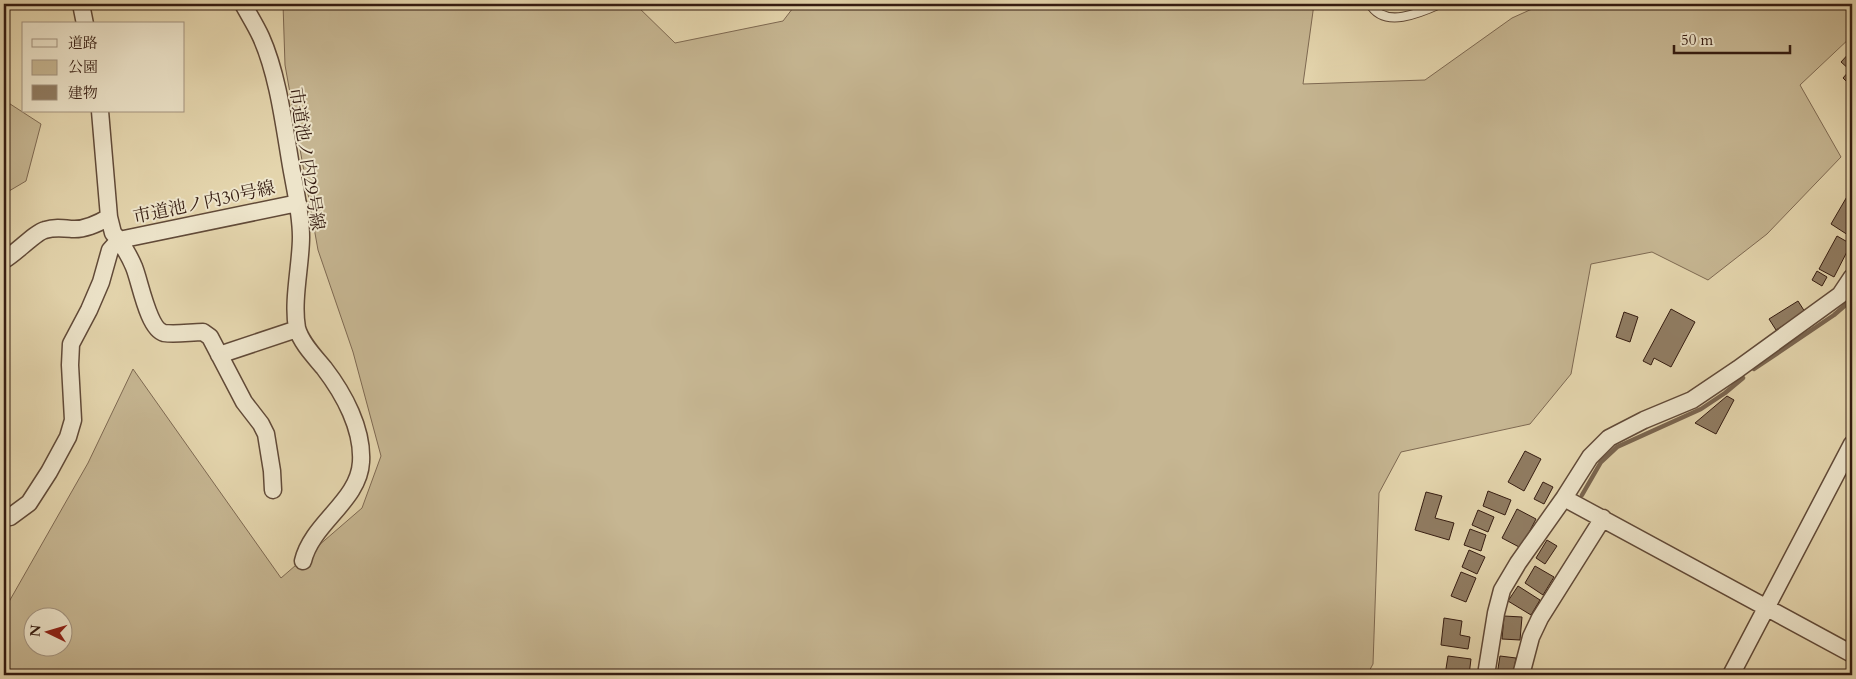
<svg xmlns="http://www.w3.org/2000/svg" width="1856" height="679" font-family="Cardo,'Noto Serif JP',serif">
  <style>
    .green { fill: #c6b692; stroke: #7e6952; fill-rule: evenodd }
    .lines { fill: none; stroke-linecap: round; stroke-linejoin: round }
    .stream { stroke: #7a654f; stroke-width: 4.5 }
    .building { fill: #907c62; stroke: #351c11 }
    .service-casing { stroke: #614a38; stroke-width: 10 }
    .minor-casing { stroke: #614a38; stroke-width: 19 }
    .service { stroke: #ede4ca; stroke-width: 8 }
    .minor { stroke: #ede4ca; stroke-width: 16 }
    .labels { text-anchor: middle; stroke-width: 4; stroke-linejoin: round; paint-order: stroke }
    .street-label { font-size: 18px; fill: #351c11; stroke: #ede4ca }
  </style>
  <rect width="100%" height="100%" fill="#e4d5ad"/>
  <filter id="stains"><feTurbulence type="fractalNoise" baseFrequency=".004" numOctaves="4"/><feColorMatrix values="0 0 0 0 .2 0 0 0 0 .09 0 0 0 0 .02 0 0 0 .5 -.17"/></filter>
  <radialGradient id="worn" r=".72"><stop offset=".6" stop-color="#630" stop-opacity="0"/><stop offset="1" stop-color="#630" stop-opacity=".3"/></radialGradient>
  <path class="green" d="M283 4H357L359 5 361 4H635L675 43 783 21 796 4H1314L1303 84 1425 80 1512 18 1543 4H1852V36L1800 85 1841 157 1767 234 1708 280 1652 252 1591 264 1571 374 1530 424 1401 452 1379 493 1373 664 1367 675H4V608L6 607 88 463 133 369 281 578 362 508 381 456 353 352 318 250 285 65ZM32 616H62V646H32Z
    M4 100 41 124 26 181 4 194Z"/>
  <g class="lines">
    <path class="stream" d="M1754 369 1834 315 1849 302 1852 296
      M1582 495 1601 462 1617 447 1701 409 1725 393 1743 378"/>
  </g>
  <path class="building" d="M1852 50V87L1843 78 1850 70 1841 62Z
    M1852 188V228L1848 235 1831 224Z
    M1837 236 1851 244 1834 277 1819 269Z
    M1817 271 1827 277 1822 286 1812 280Z
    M1798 301 1805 312 1776 330 1769 319Z
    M1671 309 1695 322 1671 367 1654 358 1651 365 1643 361Z
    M1624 312 1638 317 1630 342 1616 337Z
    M1727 396 1734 400 1716 434 1695 423Z
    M1525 451 1541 459 1524 491 1508 482Z
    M1543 482 1553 487 1544 504 1534 499Z
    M1488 491 1511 500 1505 515 1483 506Z
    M1426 492 1442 496 1435 518 1454 523 1449 540 1415 530Z
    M1517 509 1536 519 1521 548 1502 538Z
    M1478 510 1494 517 1488 532 1472 525Z
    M1470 529 1486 535 1481 551 1464 545Z
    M1547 540 1557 546 1545 564 1536 558Z
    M1469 550 1485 557 1477 574 1462 567Z
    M1535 566 1554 577 1543 595 1525 583Z
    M1461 572 1476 578 1466 602 1451 596Z
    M1518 586 1540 600 1531 615 1508 601Z
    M1504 616 1522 617 1520 640 1502 639Z
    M1444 618 1462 621 1460 635 1470 637 1468 649 1441 645Z
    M1448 656 1471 659 1469 675H1445Z
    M1500 656 1516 658 1513 675H1497Z"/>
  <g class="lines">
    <g class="service-casing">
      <path id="service" d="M1370 4C1384 29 1420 13 1440 4"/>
    </g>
    <g class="minor-casing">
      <path id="minor" d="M81 4 85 24
        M243 4C249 15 256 26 261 37 278 75 284 125 291 166 295 189 301 213 301 237 301 264 292 301 297 328 301 343 315 357 324 368 344 394 363 429 361 462 359 501 312 523 303 561
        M100 111 109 217
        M4 260C15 254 36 232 45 230 54 227 62 228 72 229 85 230 99 223 109 217L113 233 119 240 110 250 101 282 89 310 71 344 70 365 73 420 68 437 49 472 29 503 10 517 4 518
        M219 355 297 329
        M273 490 272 471 266 434 261 424 244 402 210 337 203 332C191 332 176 335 164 333 148 329 140 281 134 267 130 257 125 249 119 240L298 203
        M1564 498 1852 654
        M1486 675 1496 613 1502 590 1518 563 1564 498 1590 457 1609 438 1644 420 1692 400 1738 369 1840 295 1852 277
        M1521 675 1531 637 1540 618 1603 518
        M1731 675 1852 444"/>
    </g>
    <use href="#service" class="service"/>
    <use href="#minor" class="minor"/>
  </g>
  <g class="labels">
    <g class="street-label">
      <text transform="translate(307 159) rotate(81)" y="6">市道池ノ内29号線</text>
      <text transform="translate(204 202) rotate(-12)" y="6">市道池ノ内30号線</text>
    </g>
  </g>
  <rect width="1856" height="679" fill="none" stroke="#e4d5ad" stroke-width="20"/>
  <rect x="5" y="5" width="1846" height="669" fill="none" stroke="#351c11" stroke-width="2.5"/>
  <rect x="10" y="10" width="1836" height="659" fill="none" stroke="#351c11"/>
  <rect x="22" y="22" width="162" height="90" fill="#ede4ca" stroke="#a39480"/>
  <rect x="32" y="39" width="25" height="8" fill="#ede4ca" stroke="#a39480"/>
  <text x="68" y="48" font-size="15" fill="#351c11">道路</text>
  <rect x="32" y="60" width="25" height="15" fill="#c6b692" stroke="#a39480"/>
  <text x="68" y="72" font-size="15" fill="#351c11">公園</text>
  <rect x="32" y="85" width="25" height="15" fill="#907c62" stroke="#a39480"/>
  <text x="68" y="98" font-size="15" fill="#351c11">建物</text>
  <g transform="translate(48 632) rotate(275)"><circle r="24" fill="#ede4ca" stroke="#a39480"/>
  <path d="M0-4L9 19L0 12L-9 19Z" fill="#8f2418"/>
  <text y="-8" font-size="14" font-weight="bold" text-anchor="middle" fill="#351c11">N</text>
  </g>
  <path d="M1674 45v8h116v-8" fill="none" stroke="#351c11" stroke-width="2.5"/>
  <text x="1681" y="45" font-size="15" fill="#351c11" stroke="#ede4ca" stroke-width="4" paint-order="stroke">50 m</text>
  <rect width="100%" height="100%" filter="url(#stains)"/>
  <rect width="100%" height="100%" fill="url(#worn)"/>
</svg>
